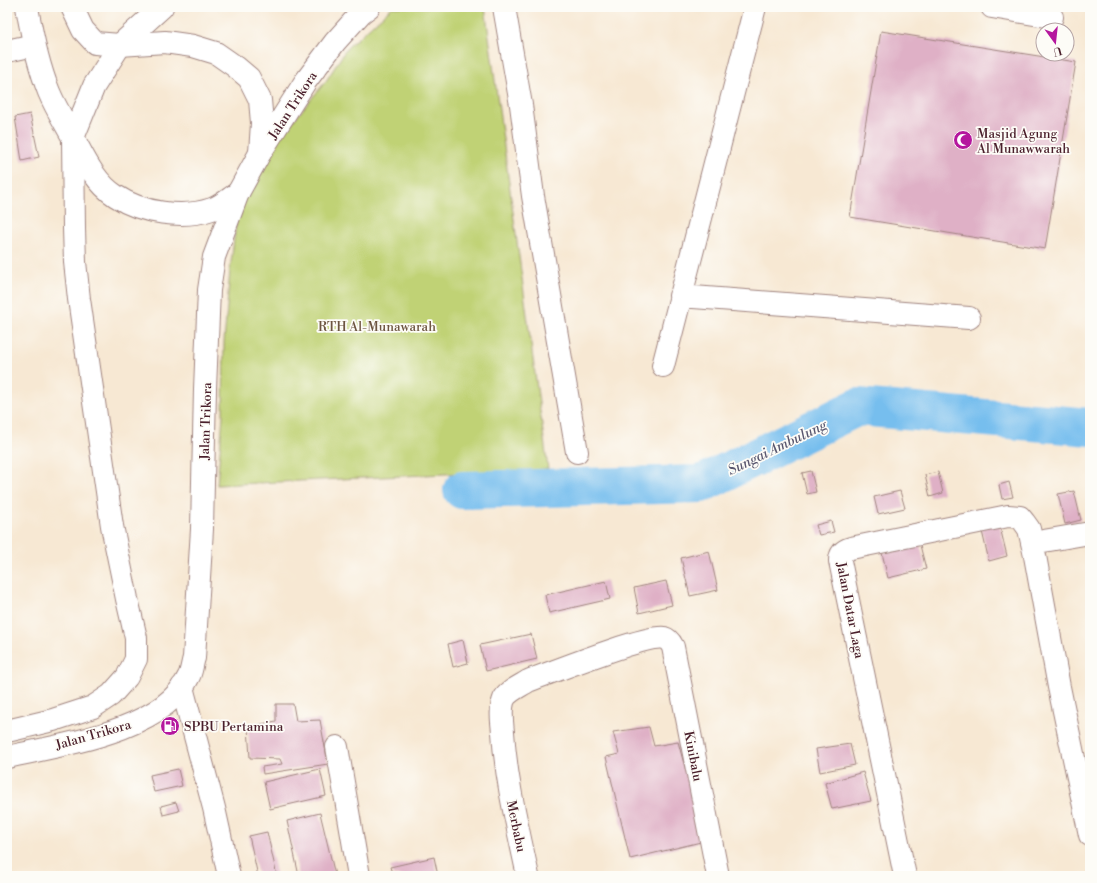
<svg xmlns="http://www.w3.org/2000/svg" width="1097" height="883" font-family="'Libre Bodoni',serif">
  <style>
    .green { fill: #c0d275; stroke: #857850 }
    .lines { fill: none; stroke-linecap: round; stroke-linejoin: round }
    .river { stroke: #76beee; stroke-width: 38 }
    .building { fill: #dfb0c6 }
    .minor-casing { stroke: #a0847f; stroke-width: 24 }
    .major-casing { stroke: #a0847f; stroke-width: 24 }
    .minor { stroke: #fff; stroke-width: 22 }
    .major { stroke: #fff; stroke-width: 22 }
    .labels { text-anchor: middle; stroke-width: 3.5; stroke-linejoin: round; paint-order: stroke }
    .street-label { font-size: 13px; fill: #4a1f2b; stroke: #fdfcf7 }
    .poi-label { font-size: 13px; fill: #4a1f2b; stroke: #fdfcf7; text-anchor: start }
    .park-label { font-size: 13px; fill: #6d5541; stroke: #fdfcf7 }
    .water-label { font-size: 14px; font-style: italic; fill: #59576f; stroke: #fdfcf7 }
  </style>
  <rect width="100%" height="100%" fill="#fdfcf7"/>
  <filter id="ink" filterUnits="userSpaceOnUse"><feTurbulence type="fractalNoise" baseFrequency=".025" numOctaves="2"/><feDisplacementMap in="SourceGraphic" scale="8" xChannelSelector="R" yChannelSelector="G"/><feConvolveMatrix kernelMatrix="1 2 1 2 8 2 1 2 1" color-interpolation-filters="sRGB"/></filter>
  <filter id="wash" filterUnits="userSpaceOnUse"><feTurbulence type="fractalNoise" baseFrequency=".012" numOctaves="4" result="noise"/><feDisplacementMap in="SourceGraphic" scale="16" xChannelSelector="R" yChannelSelector="G"/><feGaussianBlur stdDeviation="0.9" result="paint"/><feColorMatrix in="noise" values="0 0 0 0 0 0 0 0 0 0 0 0 0 0 0 0 0 1.4 0 .05"/><feComposite in="paint" operator="in"/></filter>
  <g filter="url(#wash)">
    <rect width="100%" height="100%" fill="#f7e8d3"/>
    <path class="green" d="M392 7H485L548 469 217 485 223 416 224 342 230 270 238 209 271 148 326 81 347 48Z"/>
    <g class="lines">
      <path class="river" d="M462 490 701 484 858 407 1090 427"/>
    </g>
    <g id="blocks">
      <path class="building" d="M881 31 1076 62 1045 249 850 217Z
        M30 114 39 157 22 161 15 117Z
        M811 471 816 492 807 494 802 473Z
        M938 472 943 493 930 497 925 475Z
        M1009 482 1013 497 1002 499 999 485Z
        M900 491 905 508 878 514 874 497Z
        M1074 491 1081 520 1065 524 1058 494Z
        M831 521 834 532 819 535 816 525Z
        M999 523 1007 556 989 561 981 527Z
        M920 545 926 569 888 578 882 553Z
        M709 551 718 590 690 596 681 558Z
        M606 581 610 599 549 613 545 595Z
        M666 581 672 605 639 613 634 588Z
        M531 634 537 659 486 671 480 645Z
        M463 640 468 663 453 667 448 644Z
        M276 704H293L296 721 320 720 328 764 263 774 262 767 282 764 280 759 250 758 248 727 276 721Z
        M649 727 654 746 678 742 705 841 630 859 606 757 619 754 613 732Z
        M850 744 855 765 820 772 816 749Z
        M178 769 182 786 154 792 150 775Z
        M320 769 326 796 270 809 264 782Z
        M863 772 871 801 832 809 825 783Z
        M176 802 179 811 163 815 161 806Z
        M320 813 335 875 299 876 287 821Z
        M267 832 277 876H258L249 836Z
        M434 857 438 876H393L390 867Z"/>
    </g>
  </g>
  <g filter="url(#ink)">
    <use href="#blocks" fill-opacity="0" stroke="#a0847f" stroke-width="1"/>
    <g class="lines">
      <g class="minor-casing">
        <path id="minor" d="M27 7C32 36 38 65 49 92 56 109 67 126 76 143 86 162 97 184 116 196 141 213 183 219 212 209 221 206 230 198 238 193
          M72 7 83 30 95 43 120 45 165 42 193 46 216 53 236 67 249 78 260 100 262 123 260 153
          M504 7 521 105 533 196 577 452
          M992 7 1052 17
          M7 51 34 45
          M680 296 969 318
          M663 366 755 7
          M1032 543 1090 533
          M182 687 214 808 229 876
          M337 747 359 876
          M528 876C518 828 506 781 503 732 502 722 500 709 504 699 508 691 521 686 528 681 550 673 648 634 664 638 668 639 671 643 673 647L718 876
          M905 876 840 561C840 553 844 550 851 548L1008 516 1020 517 1024 522 1029 529 1035 556 1059 687 1090 835"/>
      </g>
      <g class="major-casing">
        <path id="major" d="M7 731 53 720 93 707 111 695 127 677 136 659V638L127 599 112 526 79 299 75 262 74 228 73 138 94 86 120 45 162 7
          M7 757C60 745 164 731 189 676 192 670 192 663 194 658L202 529 205 389 209 290 214 257 238 193 260 153 305 82 335 42 361 13 369 7"/>
      </g>
      <use href="#minor" class="minor"/>
      <use href="#major" class="major"/>
    </g>
  </g>
  <defs>
    <g id="mosque-disc" transform="scale(1)"><circle r="9.5" fill="#b5179e" stroke="#fdfcf7"/><path d="M3.5-4.9A6 6 0 1 0 3.5 4.9A5 5 0 1 1 3.5-4.9Z" fill="#fff"/></g>
    <g id="fuel-disc" transform="scale(1)"><circle r="9.5" fill="#b5179e" stroke="#fdfcf7"/><path d="M-5.5-6h7V0h2V4h1.3V-2.5L3-4.5l.8-.8L6-3V5H2.5V1h-1V6h-7ZM-4.2-4.7v3.2H.2V-4.7Z" fill="#fff"/></g>
  </defs>
  <g fill-rule="evenodd">
    <use href="#mosque-disc" x="963" y="140"/>
    <use href="#fuel-disc" x="170" y="726"/>
  </g>
  <g class="labels">
    <g class="street-label">
      <text transform="translate(292 105) rotate(-57)" y="5">Jalan Trikora</text>
      <text transform="translate(205 421) rotate(-88)" y="5">Jalan Trikora</text>
      <text transform="translate(851 610) rotate(79)" y="5">Jalan Datar Laga</text>
      <text transform="translate(93 734) rotate(-16)" y="5">Jalan Trikora</text>
      <text transform="translate(694 756) rotate(79)" y="5">Kinibalu</text>
      <text transform="translate(517 826) rotate(78)" y="5">Merbabu</text>
    </g>
    <g class="poi-label">
      <text x="977" y="138">Masjid Agung<tspan x="977" dy="15">Al Munawwarah</tspan></text>
      <text x="184" y="731">SPBU Pertamina</text>
    </g>
    <g class="park-label">
      <text x="377" y="331">RTH Al-Munawarah</text>
    </g>
    <g class="water-label">
      <text transform="translate(777 447) rotate(-26)" y="5">Sungai Ambulung</text>
    </g>
  </g>
  <rect width="1097" height="883" fill="none" stroke="#fdfcf7" stroke-width="24"/>
  <g transform="translate(1055 42) rotate(165)"><circle r="19" fill="#fdfcf7" stroke="#b5a4a5"/>
  <path d="M0-3L7 15L0 10L-7 15Z" fill="#b5179e"/>
  <text y="-6" font-size="11" font-weight="bold" text-anchor="middle" fill="#4a1f2b">U</text>
  </g>
</svg>
